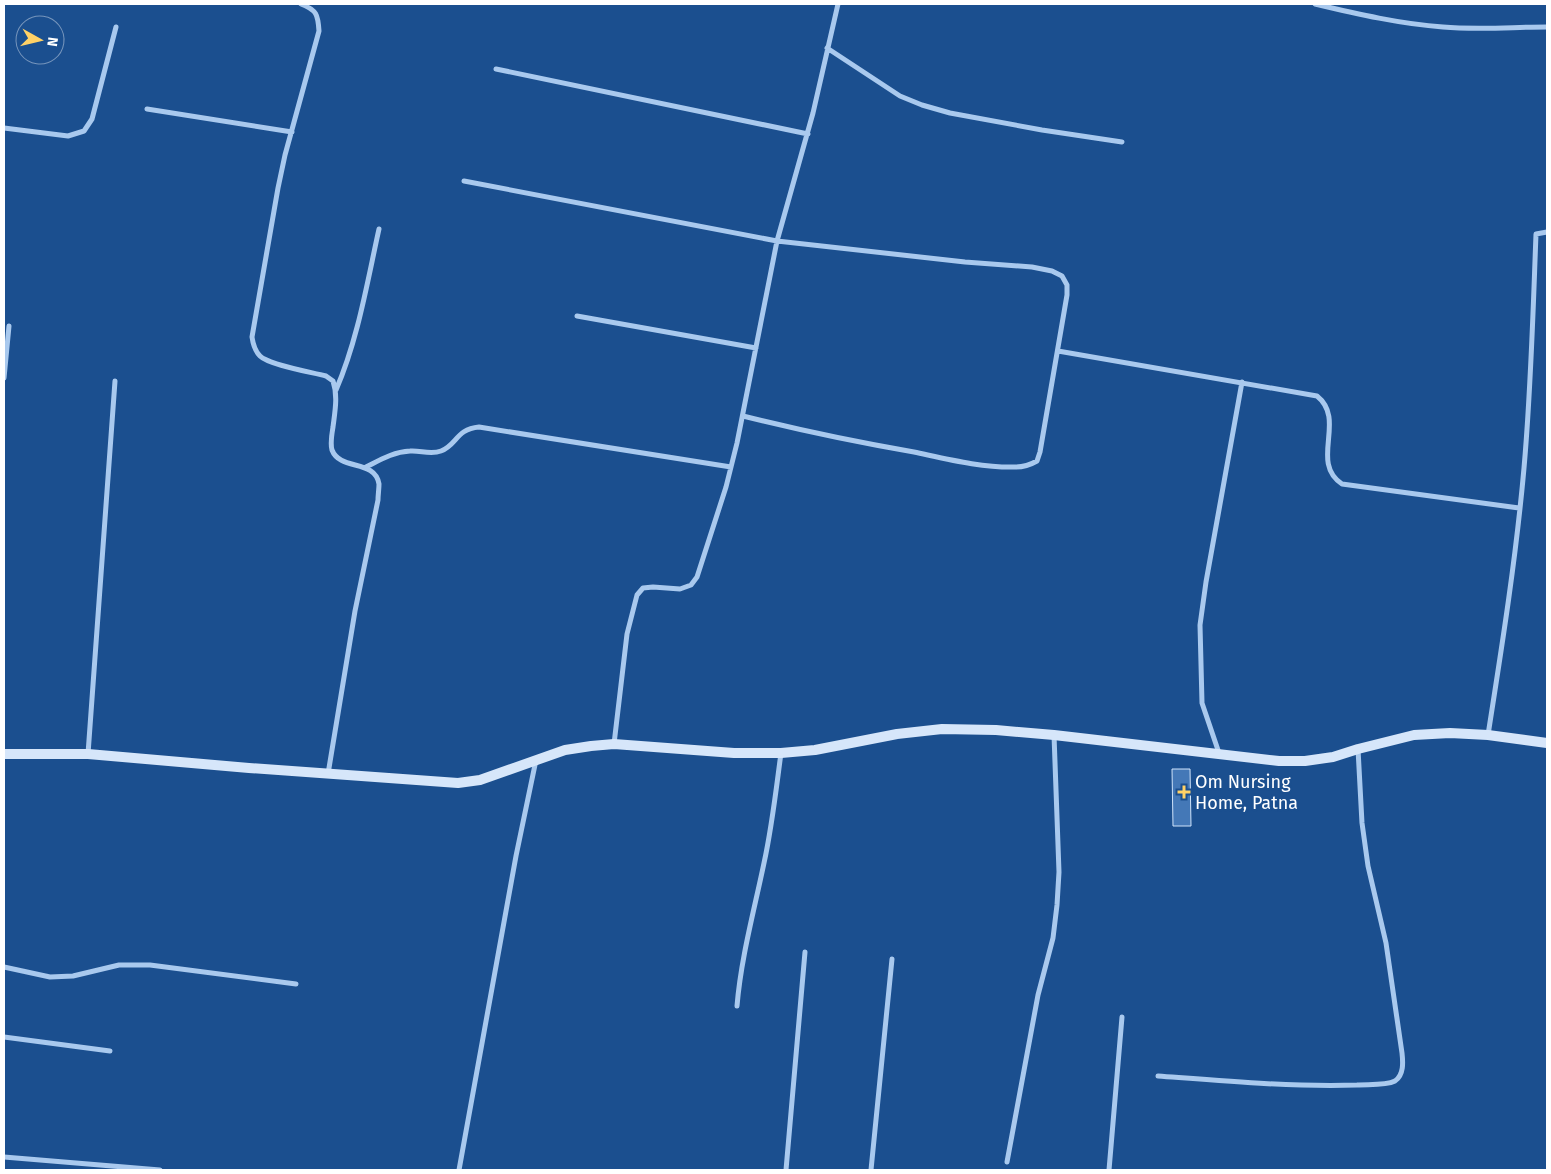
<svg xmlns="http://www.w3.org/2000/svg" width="1551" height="1174" font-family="'Fira Sans',sans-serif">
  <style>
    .building { fill: #4478b7; stroke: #cfe3fa }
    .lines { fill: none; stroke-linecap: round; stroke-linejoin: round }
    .street { stroke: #a9c9ee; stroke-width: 5 }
    .secondary { stroke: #d6e6fa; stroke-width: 10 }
    .poi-dot { fill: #ffd166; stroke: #1b4f8f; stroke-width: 2 }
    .labels { text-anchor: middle; stroke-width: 4.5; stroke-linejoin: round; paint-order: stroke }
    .poi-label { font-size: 18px; fill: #fff; stroke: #1b4f8f; text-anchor: start }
  </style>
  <rect width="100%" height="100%" fill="#1b4f8f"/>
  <path class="building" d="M1172 769H1190L1191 826H1173Z"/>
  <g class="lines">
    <path class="street" d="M301 4C317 10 318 15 319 31L285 155 278 188 252 337C253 344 255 351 260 356 269 365 311 372 326 376L333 381C338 396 335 411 333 427 332 433 330 443 332 450 340 471 375 459 379 484 379 489 378 495 378 500L355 611 328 774
      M1315 4C1357 14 1401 24 1443 27 1478 30 1513 27 1547 27
      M827 48 900 96 922 105 950 113 1042 130 1122 142
      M496 69 808 134
      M147 109 292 132
      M4 128 68 136 84 131 92 119 116 27
      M464 181 777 241 965 262 1032 267 1052 271 1062 276 1067 285V295L1040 452 1037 461C1030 465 1024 467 1016 467 982 468 947 459 914 452 856 442 799 430 743 416
      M577 316 756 348
      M1058 351 1317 396C1347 420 1309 462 1342 484L1519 508
      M4 378 9 326
      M336 390C358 339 367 283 379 229
      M366 467C380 460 393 452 410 451 420 450 430 455 441 451 457 445 456 429 479 427L731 467
      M1488 735C1502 646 1516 558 1524 468 1531 390 1533 312 1536 234L1547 232
      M614 744 627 634 637 595 643 588 653 587 680 589 691 585 697 577 726 487 737 443 777 241 813 113 838 4
      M1219 753 1202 703 1200 625 1206 582 1242 382
      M88 754 115 381
      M4 967 50 977 73 976 119 965H150L296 984
      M737 1006C741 958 754 911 764 863 772 827 776 790 781 753
      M4 1037 110 1051
      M1158 1076C1224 1081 1291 1087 1357 1085 1368 1084 1385 1086 1395 1081 1404 1075 1403 1062 1402 1053L1386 943 1368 866 1362 823 1358 749
      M4 1157 160 1170
      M1007 1162 1038 995 1053 938 1057 905 1059 872 1054 735
      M459 1170 516 856 536 760
      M786 1170 805 952
      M871 1170 892 959
      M1109 1170 1122 1017"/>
    <path class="secondary" d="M4 754H88L249 768 458 783 480 780 565 750 591 746 614 744 734 753H781L815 750 897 734 942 729 996 730 1054 735 1279 761H1305L1333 757 1358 749 1414 735 1450 733 1488 735 1547 743"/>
  </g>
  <path class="poi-dot" d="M1181.5 784.5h5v5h5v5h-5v5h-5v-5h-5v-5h5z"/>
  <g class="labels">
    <g class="poi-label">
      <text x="1195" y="788">Om Nursing<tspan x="1195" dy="21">Home, Patna</tspan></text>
    </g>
  </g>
  <rect width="1551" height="1174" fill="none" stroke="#ffffff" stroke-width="10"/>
  <g transform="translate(40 40) rotate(98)"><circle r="24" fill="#1b4f8f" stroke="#7695bc"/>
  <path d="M0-4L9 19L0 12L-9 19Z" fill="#ffd166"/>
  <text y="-8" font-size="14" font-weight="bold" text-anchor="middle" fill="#ffffff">N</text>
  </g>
</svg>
